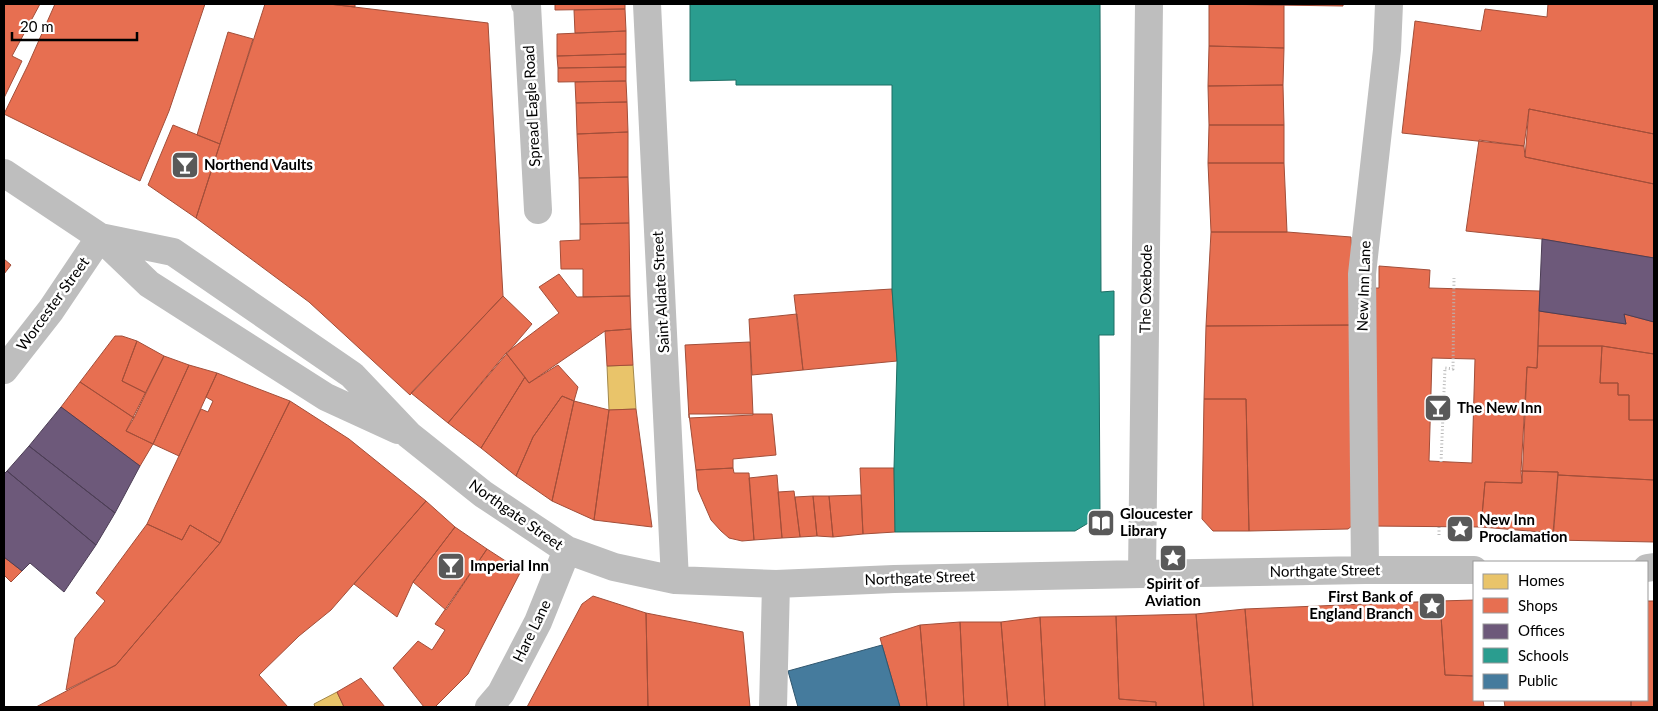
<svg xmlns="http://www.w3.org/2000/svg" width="1658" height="711" font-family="Lato,sans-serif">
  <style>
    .homes { fill: #e9c46a; stroke: #a3894a }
    .shops { fill: #e76f51; stroke: #a24e39; fill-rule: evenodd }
    .offices { fill: #6d597a; stroke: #4c3e55 }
    .schools { fill: #2a9d8f; stroke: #1d6e64 }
    .public { fill: #457b9d; stroke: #30566e }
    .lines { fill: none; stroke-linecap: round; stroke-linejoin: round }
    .path { stroke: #b8b8b8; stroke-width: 3; stroke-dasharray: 1 2.5; stroke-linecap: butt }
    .minor { stroke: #bebebe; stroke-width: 28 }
    .labels { text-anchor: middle; stroke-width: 5; stroke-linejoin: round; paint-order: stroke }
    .street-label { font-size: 15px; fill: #000; stroke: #fff }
    .poi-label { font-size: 15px; font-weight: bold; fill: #000; stroke: #fff; text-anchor: start }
  </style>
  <rect width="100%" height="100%" fill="#fff"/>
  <path class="homes" d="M633 365 636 409 609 410 607 366Z
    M337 692 344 707H315L314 704Z"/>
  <path class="shops" d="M4 4H40L12 56 22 61 4 98Z
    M55 4H205L169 111 140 181 4 114 28 65Z
    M265 4H329L488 23 503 296 410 395 309 302 196 218Z
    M329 4H355V7Z
    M555 4H625V9L555 10Z
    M1209 4 1284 5V48L1209 46Z
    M1209 4H1343V6Z
    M1548 4H1654V134L1529 109 1524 146 1402 133 1415 21 1481 31 1485 9 1547 17Z
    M625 9 626 31 575 33 574 10Z
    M626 31V54L557 56V34Z
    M228 32 253 39 220 144 197 135Z
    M1209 46 1284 48 1283 85 1208 86Z
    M626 54V67L558 68 557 56Z
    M626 67V81L558 82V68Z
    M626 81 627 102 576 103 575 82Z
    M1283 85 1284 125H1209L1208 86Z
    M627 102 628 132 577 134 576 103Z
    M1529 109 1654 134V184L1525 157Z
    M173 125 220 144 196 218 148 185Z
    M1209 125H1284V163H1208Z
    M628 132V177L579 178 577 134Z
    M1479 140 1524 146 1525 157 1654 184V258L1542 239 1466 231Z
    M1208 163H1284L1287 232H1211Z
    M628 177 629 223 580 224 579 178Z
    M629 223 630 296 583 297V269H561L560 241 580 240V224Z
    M1211 232H1287L1351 237 1356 325 1206 326Z
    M4 259 11 265 4 274Z
    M1379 266 1430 270 1429 288 1540 291 1537 368 1527 367 1522 483 1485 482 1481 527 1370 526 1374 288H1379ZM1432 358 1475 359 1472 463 1429 461Z
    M559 274 577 297 630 296 631 329 605 331 529 383 506 353 559 313 539 287Z
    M892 289 897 361 803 370 794 295Z
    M503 296 532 324 448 423 411 393Z
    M1539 311 1626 324 1624 314 1654 322V354L1602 346H1538Z
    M797 314 803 370 752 375 749 319Z
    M1356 325 1357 522 1348 529 1249 531 1246 399H1204L1206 326Z
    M631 329 633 365 607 366 605 331Z
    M115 336H122L137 341 122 381 146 393 134 418 80 382Z
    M137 341 164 356 146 393 122 381Z
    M750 342 753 415 689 418 685 345Z
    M1538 346H1602L1600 383H1618V395H1629V420H1654V480L1558 475V472L1521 471 1527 367 1537 368Z
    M1602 346 1654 354V420H1629V395H1618V383H1600Z
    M506 353 525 377 481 448 448 423Z
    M164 356 189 365 153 444 126 431Z
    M189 365 217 373 179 456 153 444Z
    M558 365 578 387 574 401 562 396 533 437 516 476 481 448 525 377 529 383Z
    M217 373 290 401 220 543 190 525 182 540 147 524 201 409 208 412 213 401 206 397Z
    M80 382 134 418 126 431 153 444 140 466 61 407Z
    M562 396 574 401 552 501 516 476 533 437Z
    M1204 399H1246L1249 531H1213L1202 519Z
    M290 401 349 439 426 501 331 610 299 636 259 675 288 707H36L116 665 220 543Z
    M574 401 609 410 594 520 552 501Z
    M636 409 652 527 594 520 609 410Z
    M689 414H772L776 455 733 459V468L696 470Z
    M733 468 734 473H749L754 540 742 541 729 538 721 531 711 520 698 490 696 470Z
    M860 468H894L895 532 863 534Z
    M1521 471 1558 472 1553 533 1481 527 1485 482 1522 483Z
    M777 475 782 538 754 540 749 478Z
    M1558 475 1654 480V542L1553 540Z
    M794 491 800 537 782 538 778 492Z
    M861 495 863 534 833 537 829 496Z
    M813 496H829L833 537 817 536Z
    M813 496 817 536 800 537 795 497Z
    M426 501 455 527 413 582 397 617 354 584Z
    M147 524 182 540 190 525 220 543 116 665 66 690 75 638 105 601 96 593Z
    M455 527 487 549 446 610 413 582Z
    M487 549 521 571 468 674 435 707H424L393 668 418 641 432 650 445 630 435 624Z
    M4 557 22 571 11 582 4 575Z
    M593 596 646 613 648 707H527L582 604Z
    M1474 600V676L1445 675 1440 601Z
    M1440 601 1445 675 1474 676V700H1483L1484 707H1253L1245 609Z
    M1647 601H1654V707H1631V700H1647Z
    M1245 609 1253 707H1204L1196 614Z
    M646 613 743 632 750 707H648Z
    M1196 614 1204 707H1156V702L1119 699 1116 616Z
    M1116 616 1119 699 1156 702V707H1045L1040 617Z
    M1040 617 1045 707H1008L1001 622Z
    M960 622 964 707H927L920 625Z
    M960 622H1001L1008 707H964Z
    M920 625 927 707H900L880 638Z
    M361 678 385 707H344L337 692Z
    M1504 700H1631V707H1505Z"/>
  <path class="offices" d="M1542 239 1654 258V322L1624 314 1626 324 1539 311Z
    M61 407 140 466 115 513 29 446Z
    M29 446 115 513 96 545 7 471Z
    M7 471 96 545 64 592 30 563 22 571 4 557V474Z"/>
  <path class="schools" d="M690 4H1100L1101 292 1114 291V335H1099L1100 516 1075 531 895 532 894 468 897 361 892 289V85H736V80L690 81Z"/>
  <path class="public" d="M882 645 900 707H798L788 671Z"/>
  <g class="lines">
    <path class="path" d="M1441 462 1445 368 1453 369 1454 278
      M1439 535V527"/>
    <path class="minor" d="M525 4 527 5 538 210
      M647 4 675 580
      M4 173 100 237 149 284 326 397 398 430
      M100 237 173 252 352 375 409 435 483 494 567 550 614 567 675 580 776 584 894 579 1142 574 1365 570H1474
      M4 370 51 310 100 237
      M1647 568 1654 567
      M1365 570 1362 274 1387 50 1389 4
      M1142 574 1149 4
      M489 707 501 693 538 622 567 550
      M773 707 776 584"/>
  </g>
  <defs>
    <g id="bar-square" transform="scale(1.4375)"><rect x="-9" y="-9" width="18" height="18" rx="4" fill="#595959" stroke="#fff"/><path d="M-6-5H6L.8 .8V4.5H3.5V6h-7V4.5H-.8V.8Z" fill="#fff"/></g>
    <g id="library-square" transform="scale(1.4375)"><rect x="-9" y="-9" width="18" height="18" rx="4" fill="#595959" stroke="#fff"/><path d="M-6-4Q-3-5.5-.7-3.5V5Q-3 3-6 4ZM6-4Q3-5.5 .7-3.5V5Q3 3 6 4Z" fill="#fff"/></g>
    <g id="sight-square" transform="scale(1.4375)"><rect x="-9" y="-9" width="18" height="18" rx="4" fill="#595959" stroke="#fff"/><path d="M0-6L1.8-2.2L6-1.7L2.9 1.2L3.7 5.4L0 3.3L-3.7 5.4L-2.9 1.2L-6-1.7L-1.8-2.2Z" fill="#fff"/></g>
  </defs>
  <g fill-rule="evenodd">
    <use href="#bar-square" x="185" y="165"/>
    <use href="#bar-square" x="1438" y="408"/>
    <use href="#library-square" x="1101" y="523"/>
    <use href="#sight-square" x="1460" y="529"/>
    <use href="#sight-square" x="1173" y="558"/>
    <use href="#bar-square" x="451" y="566"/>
    <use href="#sight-square" x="1432" y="606"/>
  </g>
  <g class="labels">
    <g class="street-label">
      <text transform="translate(532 106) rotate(-93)" y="5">Spread Eagle Road</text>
      <text transform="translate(1364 286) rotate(-88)" y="5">New Inn Lane</text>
      <text transform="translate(1146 289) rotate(-89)" y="5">The Oxebode</text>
      <text transform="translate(661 292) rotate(-93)" y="5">Saint Aldate Street</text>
      <text transform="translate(53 304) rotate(-54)" y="5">Worcester Street</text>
      <text transform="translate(516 515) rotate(35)" y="5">Northgate Street</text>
      <text transform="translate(1325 571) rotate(-1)" y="5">Northgate Street</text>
      <text transform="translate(920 578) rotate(-2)" y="5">Northgate Street</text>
      <text transform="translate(532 631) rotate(-64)" y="5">Hare Lane</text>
    </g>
    <g class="poi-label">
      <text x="204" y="170">Northend Vaults</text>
      <text x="1457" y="413">The New Inn</text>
      <text x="1120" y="519">Gloucester<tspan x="1120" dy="17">Library</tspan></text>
      <text x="1479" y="525">New Inn<tspan x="1479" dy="17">Proclamation</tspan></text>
      <text x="470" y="571">Imperial Inn</text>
      <text x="1173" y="589" text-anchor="middle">Spirit of<tspan x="1173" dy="17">Aviation</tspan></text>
      <text x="1413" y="602" text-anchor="end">First Bank of<tspan x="1413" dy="17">England Branch</tspan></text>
    </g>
  </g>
  <rect width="1658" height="711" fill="none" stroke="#000000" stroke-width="10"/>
  <rect x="1473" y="561" width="175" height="140" fill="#ffffff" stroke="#999999"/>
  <rect x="1483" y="574" width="25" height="15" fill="#e9c46a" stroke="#999999"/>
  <text x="1518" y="586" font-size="15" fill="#000000">Homes</text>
  <rect x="1483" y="598" width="25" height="15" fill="#e76f51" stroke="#999999"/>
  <text x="1518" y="611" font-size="15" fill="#000000">Shops</text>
  <rect x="1483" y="624" width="25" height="15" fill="#6d597a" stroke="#999999"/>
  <text x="1518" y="636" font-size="15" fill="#000000">Offices</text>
  <rect x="1483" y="648" width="25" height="15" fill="#2a9d8f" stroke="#999999"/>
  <text x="1518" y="661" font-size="15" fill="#000000">Schools</text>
  <rect x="1483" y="674" width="25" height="15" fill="#457b9d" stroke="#999999"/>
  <text x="1518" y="686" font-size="15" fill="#000000">Public</text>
  <path d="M12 32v8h125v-8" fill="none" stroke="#000000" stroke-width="2.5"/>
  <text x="20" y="32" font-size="15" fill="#000000" stroke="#ffffff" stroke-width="4" paint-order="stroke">20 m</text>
</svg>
